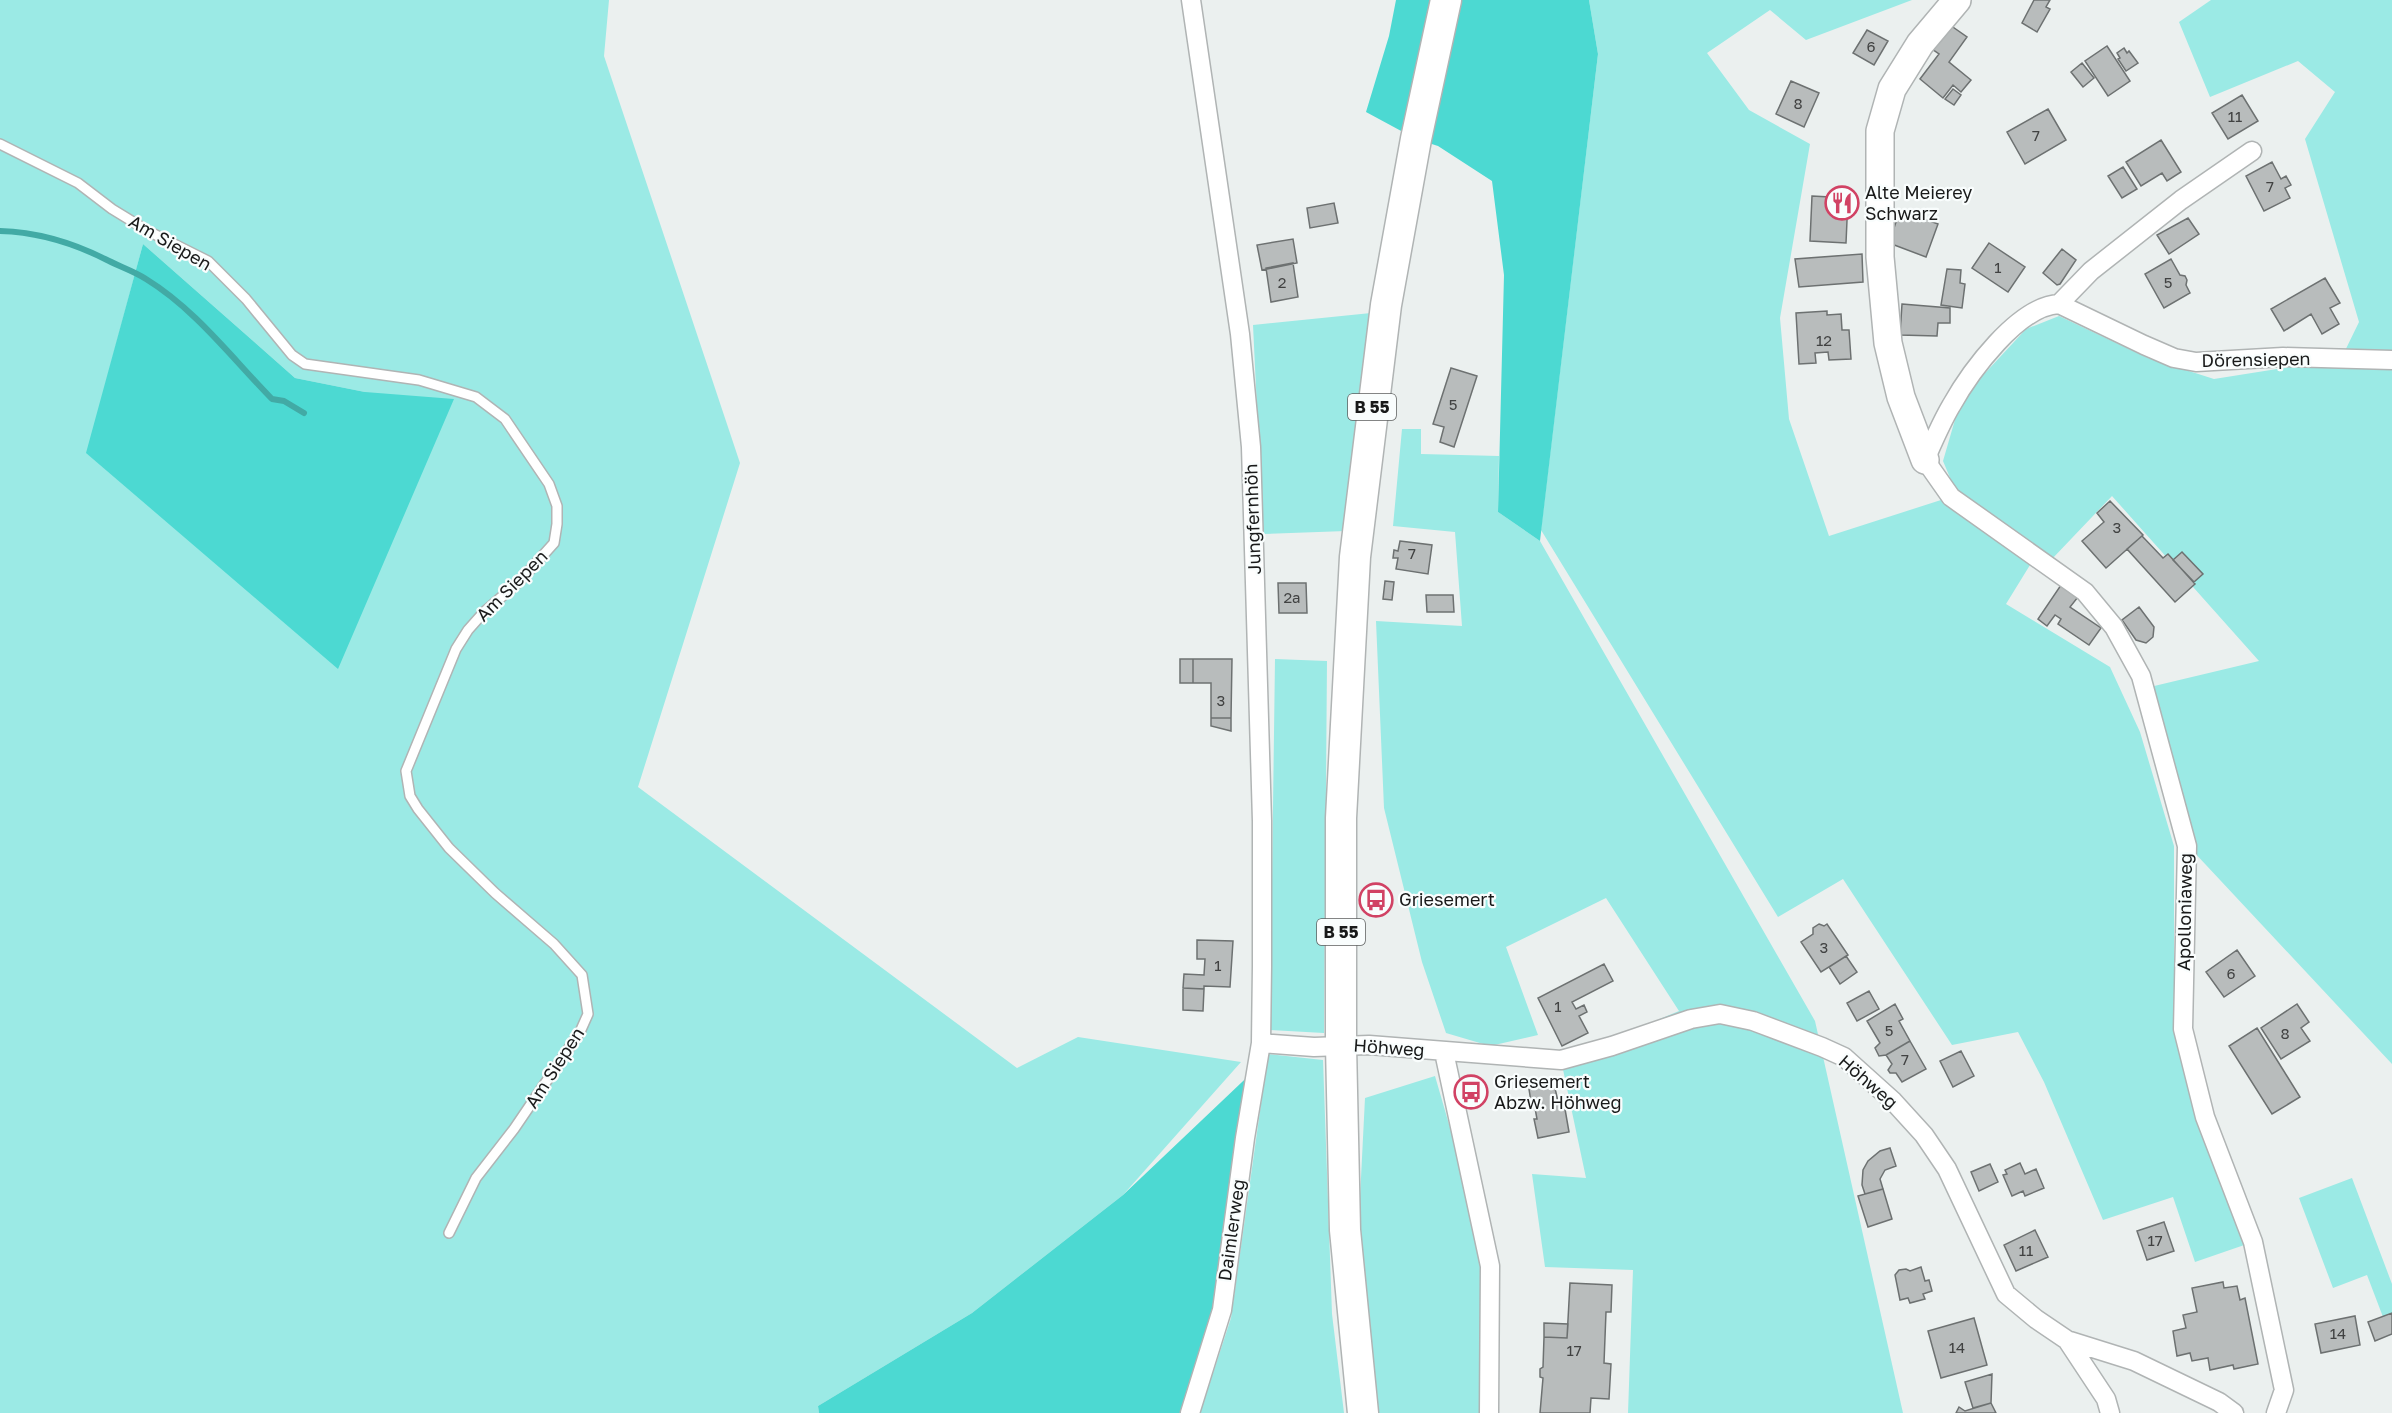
<svg xmlns="http://www.w3.org/2000/svg" width="2392" height="1413" font-family="'Golos Text',sans-serif">
  <style>
    .green { fill: #9beae5; fill-rule: evenodd }
    .forest { fill: #4cd9d2 }
    .lines { fill: none; stroke-linecap: round; stroke-linejoin: round }
    .stream { stroke: #42aaa5; stroke-width: 6 }
    .building { fill: #b8bcbc; stroke: #6d7171; stroke-width: 1.5 }
    .lane-casing { stroke: #b0b4b4; stroke-width: 12 }
    .street-casing { stroke: #b0b4b4; stroke-width: 21 }
    .secondary-casing { stroke: #b0b4b4; stroke-width: 30 }
    .primary-casing { stroke: #b0b4b4; stroke-width: 33 }
    .lane { stroke: #fff; stroke-width: 9 }
    .street { stroke: #fff; stroke-width: 18 }
    .secondary { stroke: #fff; stroke-width: 27 }
    .primary { stroke: #fff; stroke-width: 30 }
    .labels { text-anchor: middle; stroke-width: 4.5; stroke-linejoin: round; paint-order: stroke }
    .number-label { font-size: 15px; fill: #414242 }
    .shield { fill: #f9fdfd; stroke: #5c5e5e; stroke-width: 1.5 }
    .shield-label { font-size: 16px; font-weight: bold; fill: #191a1a }
    .poi-label { font-size: 18px; fill: #191a1a; stroke: #f9fdfd; text-anchor: start }
    .street-label { font-size: 18px; fill: #191a1a; stroke: #f9fdfd }
  </style>
  <rect width="100%" height="100%" fill="#ebf0ef"/>
  <path class="green" d="M0 0H609L604 56 740 463 638 787 1017 1068 1078 1037 1241 1062 1123 1195 972 1313 818 1406 819 1413H0ZM143 244 295 378 365 392 87 453Z
    M1589 0H1912L1806 40 1770 10 1707 53 1749 110 1810 144 1780 318 1789 419 1829 536 1941 500 2030 565 2006 604 2110 667 2140 732 2174 846V1023L2253 1242 2195 1262 2173 1197 2103 1220 2044 1082 2018 1032 1952 1045 1843 879 1778 917 1541 530 1598 54Z
    M2211 0H2392V1064L2192 850 2150 687 2259 661 2112 496 2052 559 1956 492 1943 461 1961 399 2026 329 2059 316 2148 358 2214 379 2341 359 2359 322 2305 139 2335 92 2298 61 2210 97 2179 22Z
    M1371 313 1346 531 1263 534 1253 325Z
    M1402 429H1421V454L1499 456 1498 512 1540 541 1815 1021 1903 1413H1628L1633 1270 1545 1267 1532 1174 1586 1178 1561 1060 1679 1011 1606 898 1506 947 1538 1035 1490 1046 1446 1033 1422 962 1384 808 1376 621 1462 626 1455 532 1393 526Z
    M1275 659 1327 661 1324 1033 1270 1030Z
    M1268 1054 1323 1060 1332 1314 1344 1413H1200L1231 1318Z
    M1435 1076 1490 1266 1489 1413H1364L1354 1317 1365 1098Z
    M2352 1178 2392 1284V1313L2383 1317 2367 1275 2333 1288 2299 1198Z"/>
  <path class="forest" d="M1396 0H1589L1598 54 1540 541 1498 512 1504 275 1492 181 1438 146 1416 139 1366 112 1389 36Z
    M143 244 295 378 365 392 454 399 338 669 86 453Z
    M1261 1064 1220 1309 1189 1413H819L818 1406 972 1313 1123 1195Z"/>
  <g class="lines">
    <path class="stream" d="M0 231C38 232 71 242 105 259 118 266 134 271 146 279 195 309 232 358 272 399L284 401 304 413"/>
  </g>
  <path class="building" d="M2034 0H2050L2046 7 2050 9 2037 32 2022 23Z
    M1950 25 1967 37 1949 62 1971 80 1961 92 1953 85 1943 98 1920 79 1939 54 1932 49Z
    M1867 30 1888 41 1874 65 1853 53Z
    M2107 46 2130 81 2108 96 2085 61Z
    M2124 48 2127 53 2129 51 2138 63 2126 71 2118 59 2120 58 2117 53Z
    M2082 63 2094 78 2083 87 2071 72Z
    M1791 81 1819 93 1804 127 1776 114Z
    M1953 89 1961 95 1954 105 1945 99Z
    M2242 95 2258 121 2228 139 2212 113Z
    M2048 109 2066 140 2025 164 2007 132Z
    M2161 140 2181 172 2167 181 2162 173 2141 186 2126 162Z
    M2272 162 2281 179 2286 176 2291 185 2285 188 2290 198 2264 211 2246 176Z
    M2123 167 2137 189 2122 198 2108 176Z
    M1812 196 1848 198 1846 243 1810 241Z
    M1334 203 1338 223 1310 228 1307 208Z
    M1900 210 1938 224 1926 257 1889 243Z
    M2188 218 2199 234 2169 254 2157 235Z
    M1293 239 1297 263 1262 270 1257 245Z
    M1989 243 2025 267 2008 292 1972 268Z
    M2062 249 2076 260 2060 284 2057 285 2043 273Z
    M1862 254 1863 282 1799 287 1795 259Z
    M2171 259 2180 275 2185 276 2187 280 2186 285 2190 293 2164 308 2145 274Z
    M1293 263 1298 297 1271 302 1266 268Z
    M1947 269 1961 270 1960 283 1965 284 1962 308 1941 305Z
    M2325 278 2340 303 2330 308 2339 324 2322 334 2311 314 2284 331 2271 309Z
    M1902 304 1950 308V323H1938L1937 336 1900 335Z
    M1827 311V315L1841 314 1842 330H1849L1851 359 1829 360 1828 352 1815 353 1816 363 1799 364 1796 313Z
    M1451 368 1477 376 1454 447 1440 442 1444 427 1433 424Z
    M2110 501 2143 535 2106 568 2082 541 2104 522 2097 513Z
    M2142 536 2163 558 2168 554 2195 584 2175 602 2127 549Z
    M1400 541 1432 545 1428 574 1396 569 1398 558H1393L1394 550 1398 551Z
    M2182 552 2203 574 2194 582 2173 560Z
    M1385 581 1394 582 1392 600 1383 599Z
    M1278 583H1306L1307 613H1279Z
    M2061 585 2078 597 2070 607 2101 628 2089 645 2058 624 2061 619 2055 615 2047 626 2038 619Z
    M1426 595H1453L1454 612H1427Z
    M2139 607 2154 627 2153 637 2146 643 2136 640 2122 620Z
    M1180 659H1193V683H1180Z
    M1193 659H1232L1231 718H1211V683H1193Z
    M1211 718H1231V731L1211 726Z
    M1819 924 1824 926 1827 924 1848 955 1821 972 1801 942 1813 934V928Z
    M1197 940 1233 941 1230 987 1204 986V989L1183 988 1184 974 1204 975 1205 959H1197Z
    M2237 950 2255 976 2224 997 2206 972Z
    M1846 956 1857 972 1840 984 1829 967Z
    M1604 964 1613 981 1572 1002 1576 1009 1584 1005 1587 1012 1579 1016 1588 1033 1562 1046 1538 998Z
    M1183 988 1204 989 1203 1011 1183 1010Z
    M1869 991 1879 1009 1857 1021 1847 1003Z
    M1895 1004 1903 1019 1899 1021 1910 1041 1886 1055 1879 1056 1875 1048 1880 1043 1867 1021Z
    M2297 1004 2309 1022 2301 1028 2310 1041 2281 1059 2261 1028Z
    M2257 1028 2300 1097 2272 1114 2229 1046Z
    M1910 1041 1926 1069 1902 1082 1896 1073H1890L1888 1070 1892 1064 1886 1055Z
    M1961 1051 1974 1076 1953 1087 1940 1061Z
    M1554 1084 1560 1110 1565 1109 1569 1132 1538 1138 1534 1119H1537L1535 1108H1532L1529 1089Z
    M1890 1148 1896 1166 1885 1170 1880 1179 1883 1189 1865 1194 1862 1185 1863 1170 1868 1161 1880 1151Z
    M2020 1163 2025 1174 2036 1169 2044 1188 2025 1196 2023 1191 2012 1196 2003 1175 2007 1174 2005 1170Z
    M1990 1164 1998 1182 1979 1191 1971 1172Z
    M1883 1189 1892 1219 1868 1227 1858 1196Z
    M2164 1222 2174 1251 2147 1260 2137 1231Z
    M2035 1230 2048 1257 2016 1271 2004 1245Z
    M1921 1267 1925 1281 1929 1280 1932 1291 1923 1294 1925 1299 1910 1303 1908 1298 1900 1300 1895 1275 1899 1270 1906 1269 1910 1271Z
    M2223 1282 2224 1288 2237 1286 2240 1300 2245 1298 2258 1364 2234 1369 2233 1365 2210 1370 2208 1358 2192 1361 2190 1353 2177 1356 2173 1331 2186 1328 2183 1315 2197 1312 2192 1288Z
    M1570 1283 1612 1285 1611 1312H1606L1604 1363 1611 1364 1609 1399 1591 1398 1590 1413H1540L1543 1378 1540 1377V1369L1543 1367 1544 1337 1567 1338Z
    M2392 1313V1334L2375 1341 2368 1322Z
    M2355 1316 2360 1345 2321 1353 2315 1324Z
    M1974 1318 1987 1365 1941 1378 1928 1331Z
    M1544 1323 1568 1324 1567 1338 1544 1337Z
    M1992 1374 1991 1403 1973 1408 1965 1382Z
    M1991 1403 1996 1413H1956L1959 1407 1965 1411Z"/>
  <g class="lines">
    <g class="lane-casing">
      <path id="lane" d="M0 144 78 183 112 209 148 231 208 261 246 299 292 355 305 364 419 380 476 397 505 419 549 484 557 506V524L554 543 519 582 484 612 468 630 456 649 406 771 410 796 418 809 449 848 495 893 554 944 582 975 588 1014 580 1032 514 1129 476 1178 449 1233"/>
    </g>
    <g class="street-casing">
      <path id="street" d="M2059 304 2091 271 2181 200 2252 151
        M1261 1043 1314 1047 1369 1045 1561 1060 1612 1046 1691 1019 1720 1014 1753 1021 1822 1047 1844 1057 1893 1101 1924 1135 1947 1169 2006 1294 2036 1319 2067 1340 2134 1361 2219 1402 2234 1413
        M1444 1052 1490 1266 1489 1413
        M2067 1340 2106 1399 2110 1413
        M1190 1413 1222 1310 1245 1138 1261 1043 1262 966V821L1251 447 1240 334 1191 0
        M2276 1413 2284 1390 2253 1242 2205 1117 2183 1029 2187 846 2141 676 2114 627 2085 592 1951 497 1925 460C1933 442 1941 423 1951 406 1970 372 2018 306 2059 304L2144 345 2174 358 2196 362 2283 357 2392 360"/>
    </g>
    <g class="secondary-casing">
      <path id="secondary" d="M1925 460 1901 397 1888 343 1880 257V131L1892 89 1920 44 1957 0"/>
    </g>
    <g class="primary-casing">
      <path id="primary" d="M1363 1413 1345 1230 1341 1045V818L1355 557 1386 305 1416 139 1446 0"/>
    </g>
    <use href="#lane" class="lane"/>
    <use href="#street" class="street"/>
    <use href="#secondary" class="secondary"/>
    <use href="#primary" class="primary"/>
  </g>
  <defs>
    <g id="restaurant-ring" transform="scale(1.725)"><circle r="9.5" fill="#f9fdfd" stroke="#d14264" stroke-width="1.5"/><path d="M-5-6h1v4h1v-4h1v4h1v-4h1v5L-1.5 .5V6h-2V.5L-5-1ZM5-6V6H3V1.5H1.5Q1.5-4 5-6Z" fill="#d14264"/></g>
    <g id="bus-ring" transform="scale(1.725)"><circle r="9.5" fill="#f9fdfd" stroke="#d14264" stroke-width="1.5"/><path d="M-5-6H5V4H4V6H2V4H-2V6H-4V4H-5ZM-3.5-4V0h7V-4ZM-3.5 1.2v1.5H-2V1.2ZM2 1.2v1.5H3.5V1.2Z" fill="#d14264"/></g>
  </defs>
  <g fill-rule="evenodd">
    <use href="#restaurant-ring" x="1842" y="203"/>
    <use href="#bus-ring" x="1376" y="900"/>
    <use href="#bus-ring" x="1471" y="1092"/>
  </g>
  <g class="labels">
    <g class="number-label">
      <text x="1871" y="52">6</text>
      <text x="1798" y="109">8</text>
      <text x="2235" y="122">11</text>
      <text x="2036" y="141">7</text>
      <text x="2270" y="192">7</text>
      <text x="1998" y="273">1</text>
      <text x="1282" y="288">2</text>
      <text x="2168" y="288">5</text>
      <text x="1824" y="346">12</text>
      <text x="1453" y="410">5</text>
      <text x="2117" y="533">3</text>
      <text x="1412" y="559">7</text>
      <text x="1292" y="603">2a</text>
      <text x="1221" y="706">3</text>
      <text x="1824" y="953">3</text>
      <text x="1218" y="971">1</text>
      <text x="2231" y="979">6</text>
      <text x="1558" y="1012">1</text>
      <text x="1889" y="1036">5</text>
      <text x="2285" y="1039">8</text>
      <text x="1905" y="1065">7</text>
      <text x="2155" y="1246">17</text>
      <text x="2026" y="1256">11</text>
      <text x="2338" y="1339">14</text>
      <text x="1957" y="1353">14</text>
      <text x="1574" y="1356">17</text>
    </g>
    <g class="shield">
      <rect x="1348" y="394" width="48" height="26" rx="4.5"/>
      <rect x="1317" y="919" width="48" height="26" rx="4.5"/>
    </g>
    <g class="shield-label">
      <text x="1372" y="413">B 55</text>
      <text x="1341" y="938">B 55</text>
    </g>
    <g class="poi-label">
      <text x="1865" y="199">Alte Meierey<tspan x="1865" dy="21">Schwarz</tspan></text>
      <text x="1399" y="906">Griesemert</text>
      <text x="1494" y="1088">Griesemert<tspan x="1494" dy="21">Abzw. Höhweg</tspan></text>
    </g>
    <g class="street-label">
      <text transform="translate(170 243) rotate(30)" y="6">Am Siepen</text>
      <text transform="translate(2256 360) rotate(-1)" y="6">Dörensiepen</text>
      <text transform="translate(1253 519) rotate(-92)" y="6">Jungfernhöh</text>
      <text transform="translate(512 586) rotate(-45)" y="6">Am Siepen</text>
      <text transform="translate(2185 912) rotate(-89)" y="6">Apolloniaweg</text>
      <text transform="translate(1389 1048) rotate(4)" y="6">Höhweg</text>
      <text transform="translate(555 1068) rotate(-57)" y="6">Am Siepen</text>
      <text transform="translate(1868 1082) rotate(41)" y="6">Höhweg</text>
      <text transform="translate(1232 1230) rotate(-82)" y="6">Daimlerweg</text>
    </g>
  </g>
</svg>
